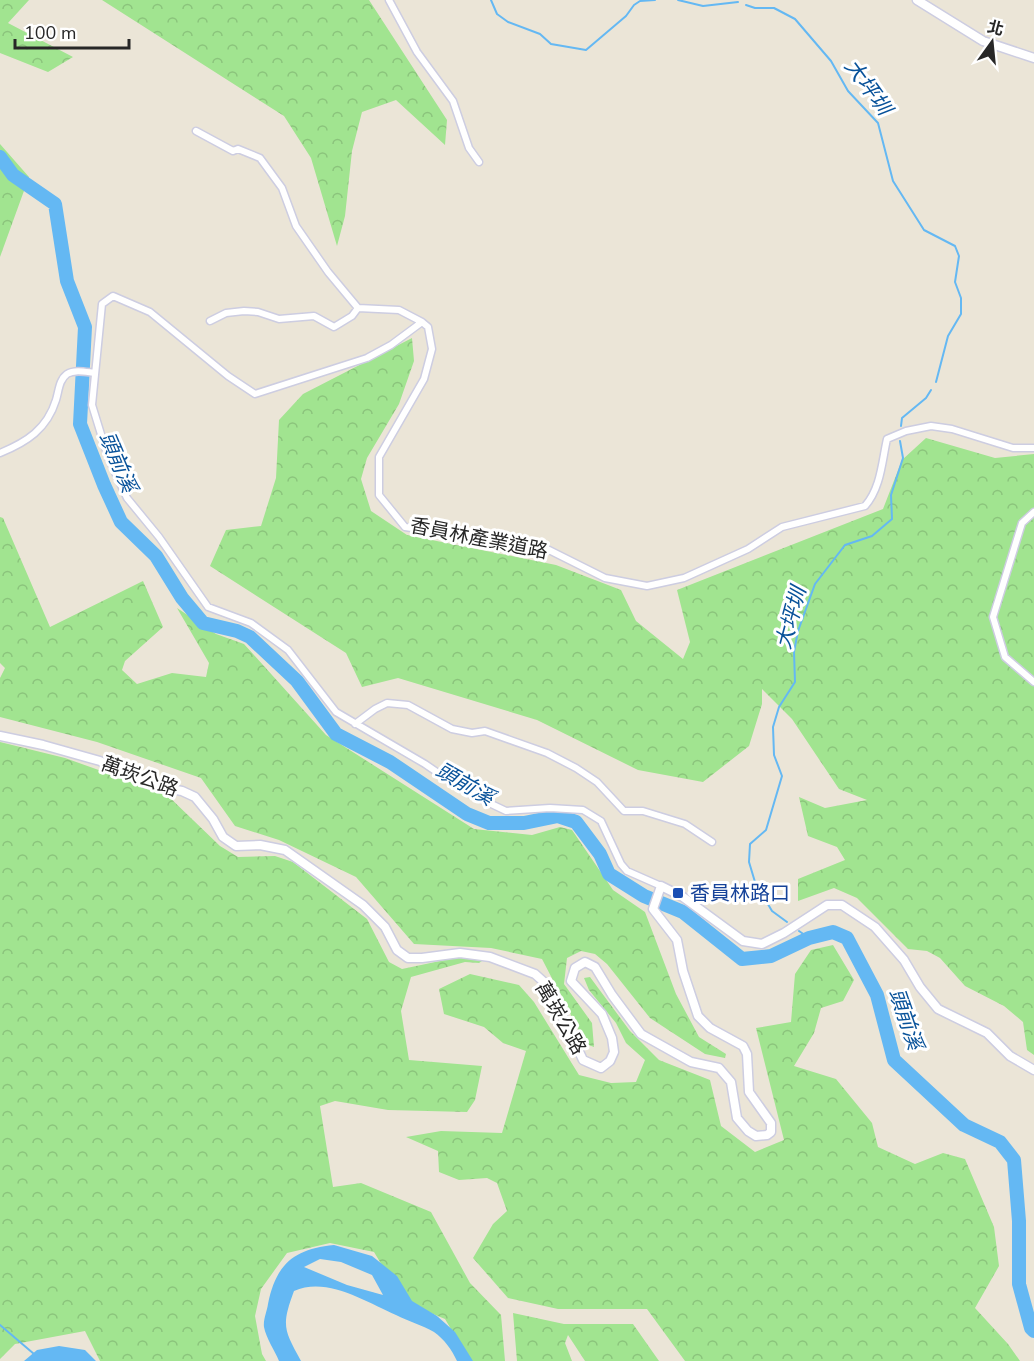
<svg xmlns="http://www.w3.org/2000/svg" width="1034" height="1361" font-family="'Nunito Sans','Noto Sans TC',sans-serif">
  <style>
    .forest { fill: url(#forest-crowns) }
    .water { fill: #64b8f3; fill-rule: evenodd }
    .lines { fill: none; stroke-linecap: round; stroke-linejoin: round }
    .stream { stroke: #64b8f3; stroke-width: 2 }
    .river { stroke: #64b8f3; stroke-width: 14 }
    .street-casing { stroke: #cdcde1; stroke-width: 9 }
    .secondary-casing { stroke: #cdcde1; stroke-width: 11 }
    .street { stroke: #fff; stroke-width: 6 }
    .secondary { stroke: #fff; stroke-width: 8 }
    .transit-dot { fill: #1a4fb4; stroke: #fff; stroke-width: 2 }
    .labels { text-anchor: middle; stroke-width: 6; stroke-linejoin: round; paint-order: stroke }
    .street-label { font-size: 20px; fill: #272727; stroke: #fff }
    .transit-label { font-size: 20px; fill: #164399; stroke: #fff; text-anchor: start }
    .water-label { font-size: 21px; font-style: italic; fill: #08529a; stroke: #fff }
  </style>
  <defs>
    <pattern id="forest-crowns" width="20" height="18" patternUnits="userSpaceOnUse" patternTransform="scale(1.5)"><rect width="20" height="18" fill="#a1e490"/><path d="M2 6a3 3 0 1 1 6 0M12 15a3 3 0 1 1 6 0" fill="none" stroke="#8bc47c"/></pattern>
  </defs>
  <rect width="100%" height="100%" fill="#ebe5d7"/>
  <path class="forest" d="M0 0H29L8 23 73 57 48 72 0 53Z
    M102 0H369L447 120 445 145 396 100 362 112 352 151 345 216 337 246 311 158 284 116Z
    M0 144 29 177 0 257Z
    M412 338 414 361 399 404 367 458 361 479 371 511 407 535 556 565 621 590 636 621 683 659 690 642 677 590 883 509 902 460 926 438 995 458 1034 454V1055L1027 1050 1023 1022 1004 1006 965 986 940 958 927 951 908 949 857 898 834 888 798 901V879L845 860 837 847 808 836 799 797 825 808 867 800 839 789 792 719 762 689V704L749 746 703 782 638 770 537 720 398 678 362 687 346 653 210 566 226 530 261 526 276 478 279 420 303 394Z
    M0 517 3 518 50 627 143 581 163 627 125 661 122 670 137 684 172 673 206 677 209 663 177 608 216 634 244 644 326 735 474 829 532 835 560 827 572 830 613 890 645 912 676 994 699 1037 726 1054 725 1058 705 1054 650 1018 607 964 595 954 581 951 567 958 564 984 592 1023 594 1047 586 1044 542 959 491 948 414 944 356 877 279 840 235 826 201 778 97 742 0 717V678L5 668 0 663Z
    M0 742 65 758 166 794 220 846 238 857 275 856 293 862 367 919 389 962 402 969 459 957 482 961 479 963 465 962 411 977 401 1011 409 1060 482 1066 475 1100 467 1112 388 1110 335 1101 320 1106 333 1187 361 1183 431 1212 470 1283 501 1315 505 1361H470L445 1319 404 1302 374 1252 330 1243 287 1253 261 1289 255 1316 262 1354 266 1361H100L85 1331 15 1344 0 1359Z
    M833 945 854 980 843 1001 821 1008 814 1033 794 1066 836 1079 872 1123 878 1147 915 1164 943 1153 965 1159 994 1227 999 1266 975 1308 1008 1344 1020 1361H685L647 1309H558L508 1298 473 1258 493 1224 507 1211 497 1183 487 1178 459 1180 439 1172 438 1151 406 1137 441 1131 502 1133 526 1051 503 1043 484 1027 444 1014 439 989 470 974 519 985 534 1002 579 1075 611 1083 636 1082 645 1060 626 1043 616 1023 589 990 584 978 590 977 630 1031 659 1060 710 1080 721 1126 755 1152 784 1140 756 1028 791 1022 795 974 811 950Z
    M513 1313 564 1324H633L659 1361H585L568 1335 565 1343 572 1361H517Z"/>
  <path class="water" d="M334 1245 372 1256 397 1276 412 1301 437 1316 455 1332 473 1361H457C452 1350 444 1339 434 1332 422 1325 408 1321 396 1315 366 1302 327 1276 294 1291 281 1326 284 1330 301 1361H279C275 1351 266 1338 264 1327 263 1320 267 1311 268 1304 276 1264 294 1249 334 1245ZM320 1259 341 1262 372 1275 383 1295 347 1285 304 1267Z
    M59 1346 85 1350 96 1361H24L37 1350Z"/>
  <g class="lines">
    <path class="stream" d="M491 0 497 14 508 22 540 34 551 44 586 50 626 16 634 5 640 1 655 0
      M678 0 703 6 738 2
      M746 5 755 8H774L795 19 831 61 848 91 878 123 893 181 924 230 955 246 959 256 955 282 961 298V314L948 336 936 382
      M901 426 902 418 926 398 931 390
      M787 922 772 911 755 882 749 862 750 844 766 830 782 776 774 755 773 727 779 707 795 682 794 652 798 631 815 584 845 545 872 536 892 519 891 495 903 458 900 441
      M799 931 809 938
      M0 1325 34 1354"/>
    <path class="river" d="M0 157 13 175 55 204 67 281 85 327 80 424 104 485 121 522 156 556 182 598 203 623 237 631 250 637 297 681 336 734 390 762 467 814 489 823H524L558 816 576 822 600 854 609 874 644 896 683 912 742 959 771 956 809 938 833 932 847 938 877 995 894 1060 964 1125 1000 1142 1014 1160 1019 1221V1284L1031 1328 1034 1331"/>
    <g class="street-casing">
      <path id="street" d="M389 0 417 52 453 101 469 148 479 162
        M196 131 233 151 238 149 260 158 282 188 296 226 328 272 358 308 399 310 422 322
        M210 321 226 313 244 311 258 312 279 319 314 316 334 327 352 316 358 308
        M0 453C27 442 47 429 56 400 59 390 59 380 67 374 75 369 86 372 95 373
        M1034 512 1022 523 993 617 1005 657 1034 682
        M355 724 375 709 387 703 408 705 452 729 472 733 485 731 547 753 576 768 597 782 624 811H643L685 824 712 842
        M661 886 627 871 621 864 601 821 583 810 550 808 506 811 466 792 425 764 336 712 288 650 251 623 208 607 159 537 127 498 108 457 92 405 102 304 113 296 150 312 228 376 255 394 367 358 391 345 422 322 428 327 432 349 424 379 379 457V495L405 527 458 535 505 539 545 548 605 578 647 586 684 578 748 549 782 527 865 506C881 488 882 461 887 439L906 431 931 426 952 429 1013 448H1034"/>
    </g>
    <g class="secondary-casing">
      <path id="secondary" d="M917 0 983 41 1034 58
        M0 736 43 745 100 761 145 783 160 787 182 791 195 797 213 819 223 837 236 846 260 845 285 850 363 905 385 927 397 950 408 958H422L460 953 490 957 535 974 545 983 554 998 583 1060 601 1068 610 1061 614 1052 612 1038 602 1014 571 981 575 968 585 962 595 967 612 995 641 1034 691 1062 719 1068 731 1082 737 1118 748 1131 756 1136 767 1135 771 1132V1123L749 1092 747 1054 743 1046 710 1028 698 1016 683 971 677 940 653 909 661 886 683 897 743 941 762 944 784 933 827 905H842L875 927 904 960 920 987 938 1009 987 1033 1010 1056 1034 1070"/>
    </g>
    <use href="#street" class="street"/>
    <use href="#secondary" class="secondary"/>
  </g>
  <rect class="transit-dot" x="672" y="887" width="12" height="12" rx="3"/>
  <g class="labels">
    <g class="street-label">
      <text transform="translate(479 538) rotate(11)" y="7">香員林產業道路</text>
      <text transform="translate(140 776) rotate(20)" y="7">萬崁公路</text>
      <text transform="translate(561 1018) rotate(60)" y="7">萬崁公路</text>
    </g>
    <g class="transit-label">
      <text x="690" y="900">香員林路口</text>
    </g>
    <g class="water-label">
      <text transform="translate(868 87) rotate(54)" y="7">大坪圳</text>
      <text transform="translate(118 462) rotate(67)" y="7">頭前溪</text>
      <text transform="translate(791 618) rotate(-75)" y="7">大坪圳</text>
      <text transform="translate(465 784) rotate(30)" y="7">頭前溪</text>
      <text transform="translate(906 1019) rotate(71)" y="7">頭前溪</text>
    </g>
  </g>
  <g transform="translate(992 42) rotate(15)" stroke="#ffffff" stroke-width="4.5" paint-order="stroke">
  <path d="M0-4.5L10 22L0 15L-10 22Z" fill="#272727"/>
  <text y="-9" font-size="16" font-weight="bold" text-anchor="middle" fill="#272727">北</text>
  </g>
  <path d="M15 39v9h114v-9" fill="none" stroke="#272727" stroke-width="3"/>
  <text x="24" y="39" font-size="18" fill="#272727" stroke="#ffffff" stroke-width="4.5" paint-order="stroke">100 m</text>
</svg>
